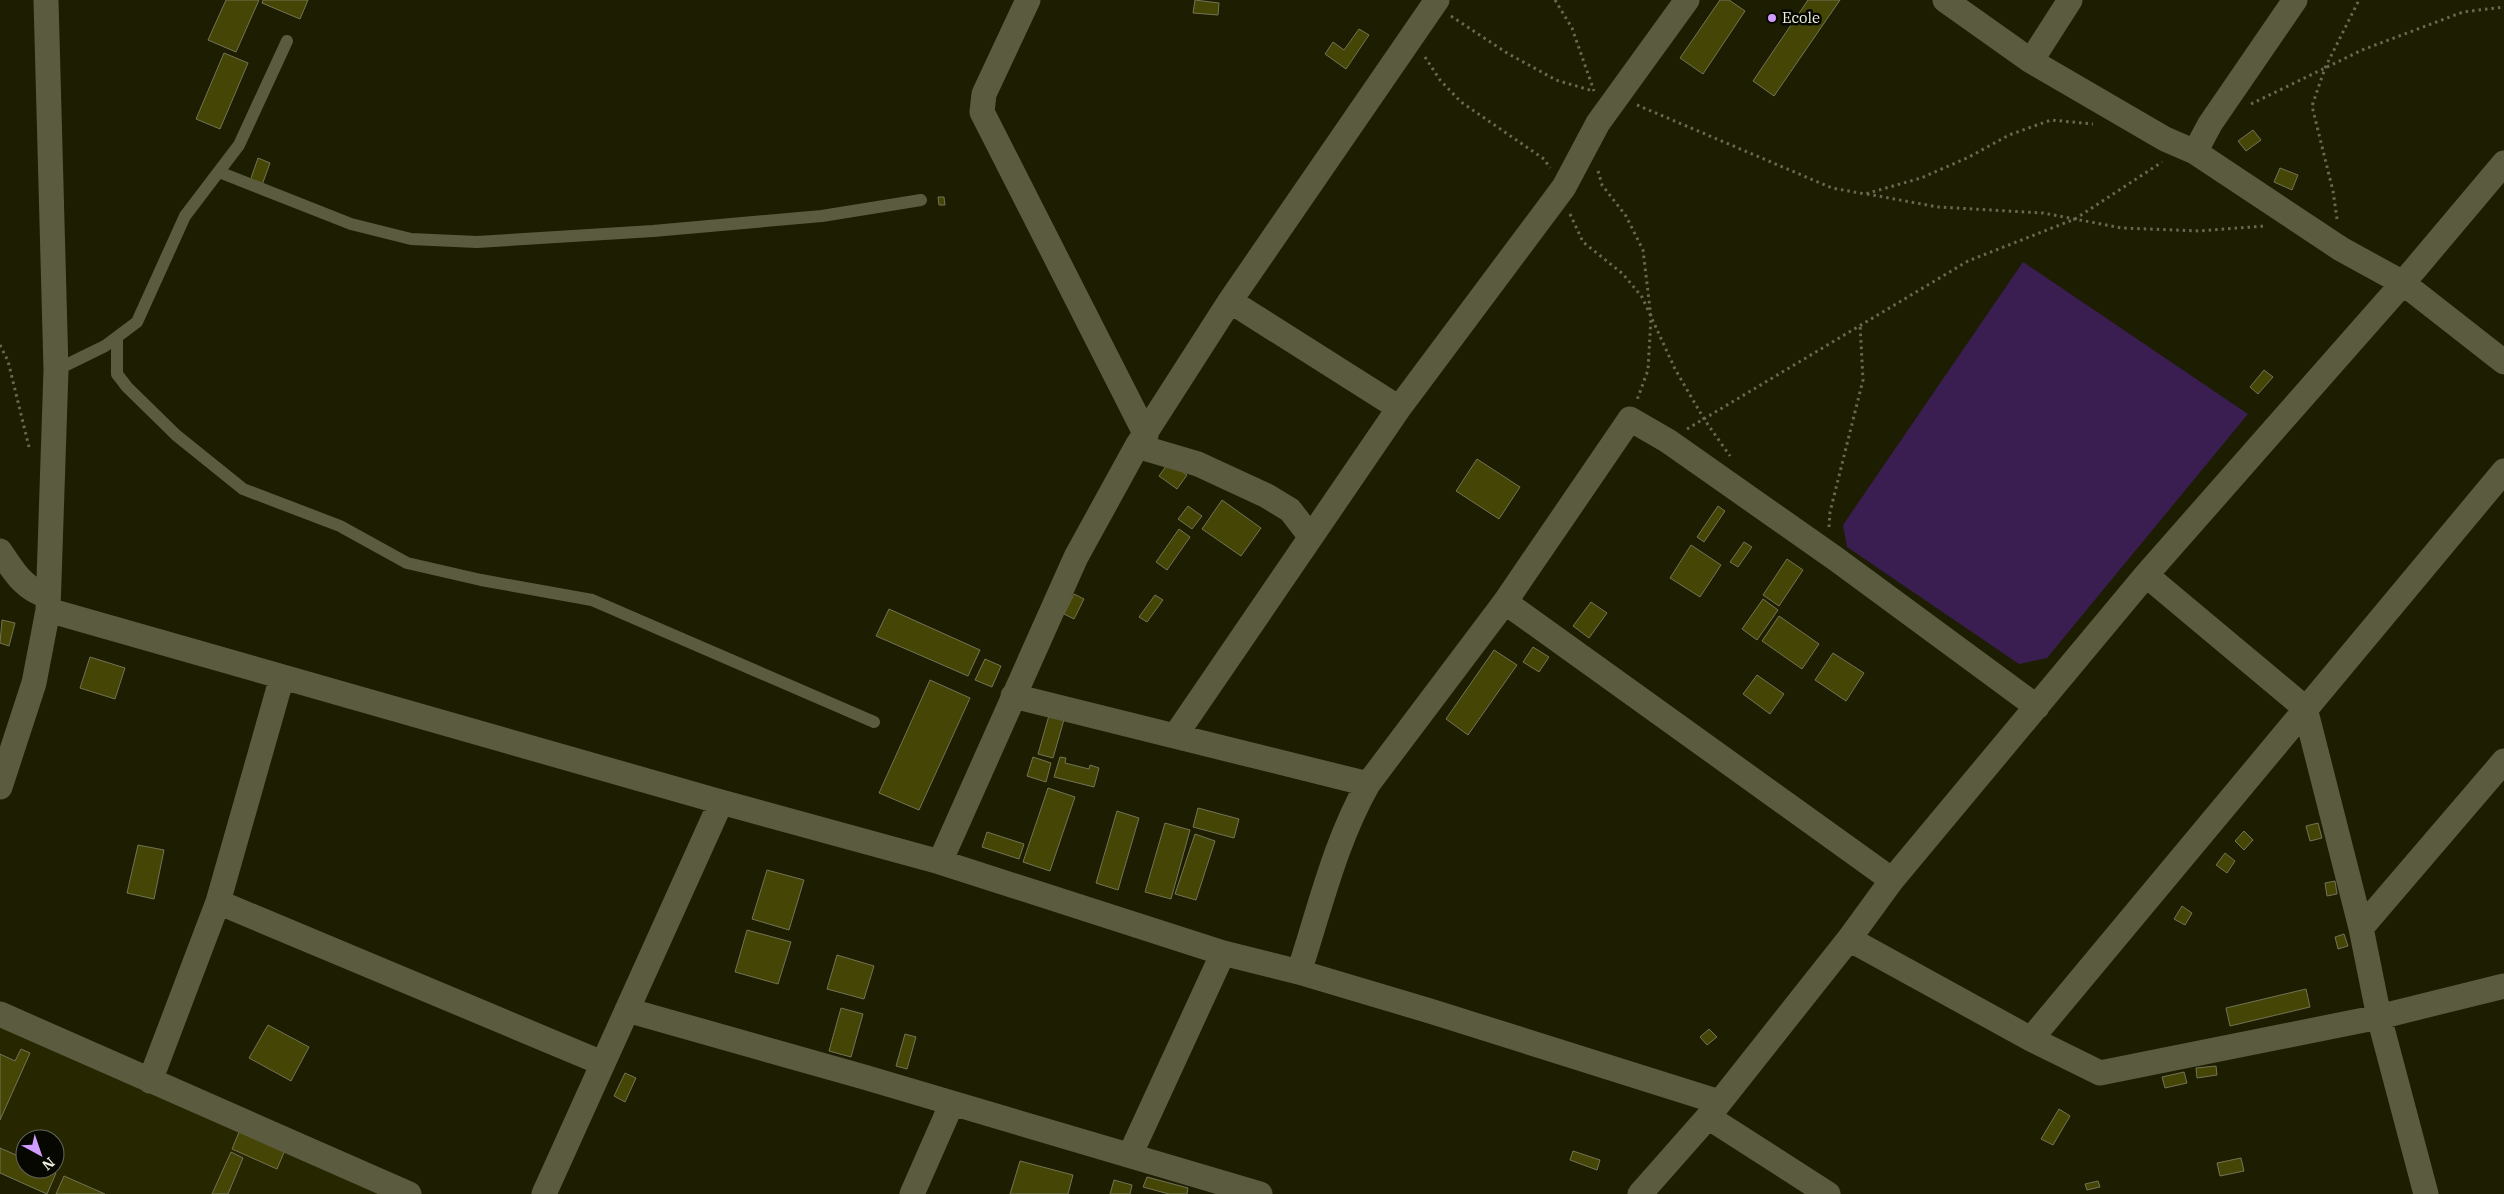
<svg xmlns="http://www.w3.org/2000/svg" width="2504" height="1194" font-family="'IBM Plex Serif',serif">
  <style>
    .built { fill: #262601; fill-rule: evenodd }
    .green { fill: #3a1e51 }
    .building { fill: #454506; stroke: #737456 }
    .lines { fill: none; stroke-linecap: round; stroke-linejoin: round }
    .path { stroke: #686952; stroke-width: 3; stroke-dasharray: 2.5 4; stroke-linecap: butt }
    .lane { stroke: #5b5c3f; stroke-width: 12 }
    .street { stroke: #5b5c3f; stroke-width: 25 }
    .poi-dot { fill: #d09dff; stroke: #070701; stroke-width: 2 }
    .labels { text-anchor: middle; stroke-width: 5; stroke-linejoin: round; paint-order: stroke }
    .poi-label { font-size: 15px; fill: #eff0e0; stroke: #070701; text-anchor: start }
  </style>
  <rect width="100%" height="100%" fill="#1d1d02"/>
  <path class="built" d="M0 1025 386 1194H46L0 1173ZM25 1139H55V1169H25Z"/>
  <path class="green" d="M2023 262 2248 414 2047 658 2019 664 1847 547 1843 525Z"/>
  <path class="building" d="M226 0H259L236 52 208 40Z
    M263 0H308L300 19 262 3Z
    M1195 0 1219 3 1218 15 1193 13Z
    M1720 0H1729L1745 11 1703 74 1680 58Z
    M1808 0H1840L1774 96 1753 81Z
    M1359 29 1369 35 1346 69 1325 54 1333 42 1344 50Z
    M224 53 248 63 220 129 196 119Z
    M2253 130 2261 140 2246 151 2238 141Z
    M258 158 270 163 262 185 250 181Z
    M2280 168 2298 175 2292 190 2274 182Z
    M938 197H944L945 205H939Z
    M2264 370 2273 377 2258 394 2250 387Z
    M1477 459 1520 487 1499 519 1456 491Z
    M1169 462 1187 475 1177 489 1159 476Z
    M1222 500 1261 528 1241 556 1202 529Z
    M1188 506 1202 516 1192 529 1178 519Z
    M1718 506 1725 511 1704 542 1697 537Z
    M1179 529 1190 537 1167 570 1156 562Z
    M1744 542 1752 547 1738 567 1730 562Z
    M1691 545 1721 565 1700 597 1670 578Z
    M1787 559 1803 570 1779 606 1763 595Z
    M1074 594 1084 599 1074 619 1064 614Z
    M1155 595 1163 600 1147 622 1139 617Z
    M1763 599 1778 610 1757 640 1742 629Z
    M1591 602 1607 613 1589 638 1573 626Z
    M889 609 980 650 968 676 876 636Z
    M1779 616 1819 644 1802 669 1762 641Z
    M2 620 15 623 9 646 0 643Z
    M1533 647 1549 657 1539 672 1523 662Z
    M1494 650 1517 665 1468 735 1446 719Z
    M1833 653 1864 673 1846 701 1815 680Z
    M90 657 125 668 115 699 80 688Z
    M985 659 1001 666 992 687 975 680Z
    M1757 675 1784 694 1770 714 1743 694Z
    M930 680 970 698 919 810 879 793Z
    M1050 712 1065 716 1053 758 1038 754Z
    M1033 757 1051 763 1046 782 1027 776Z
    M1060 757 1066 758 1065 763 1089 769 1090 765 1099 768 1094 787 1054 777Z
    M1048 788 1075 797 1050 871 1023 862Z
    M1198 808 1239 819 1234 838 1193 827Z
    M1117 811 1139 818 1118 890 1096 883Z
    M1165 823 1190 830 1171 899 1145 892Z
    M2318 823 2322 838 2310 841 2306 826Z
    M2244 831 2253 840 2244 850 2235 841Z
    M987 832 1024 844 1019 859 982 847Z
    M1195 834 1215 841 1196 900 1175 894Z
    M138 845 164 850 154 899 127 893Z
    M2225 853 2235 861 2227 873 2216 865Z
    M767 870 804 880 789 930 752 919Z
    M2335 881 2337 894 2327 896 2325 883Z
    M2182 906 2192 913 2185 925 2174 919Z
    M747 930 791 942 778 984 735 972Z
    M2344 934 2348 946 2338 949 2335 937Z
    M837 955 874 966 864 999 827 989Z
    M2306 989 2310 1007 2230 1026 2226 1008Z
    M841 1008 863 1014 851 1057 829 1051Z
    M268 1025 309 1047 291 1081 249 1058Z
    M1709 1029 1717 1037 1707 1045 1700 1037Z
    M905 1034 916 1037 907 1069 896 1066Z
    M21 1049 30 1053 0 1120V1054L15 1061Z
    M2216 1066 2217 1075 2197 1078 2196 1068Z
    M2184 1072 2187 1083 2165 1088 2162 1077Z
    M625 1073 636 1078 625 1102 614 1096Z
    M2059 1109 2070 1116 2053 1145 2041 1139Z
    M240 1130 285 1150 277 1169 232 1149Z
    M0 1148 25 1159V1169H47L56 1173 47 1194 0 1173Z
    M1573 1151 1600 1160 1597 1170 1570 1160Z
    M231 1152 243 1158 228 1194H212Z
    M2241 1158 2244 1171 2220 1176 2217 1163Z
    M1020 1161 1073 1175 1068 1194H1010Z
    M64 1176 105 1194H56Z
    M1147 1177 1188 1188 1187 1194H1169L1143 1187Z
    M1114 1180 1132 1185 1130 1194H1110Z
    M2098 1181 2100 1187 2087 1190 2085 1184Z"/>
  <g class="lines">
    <path class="path" d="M1555 0 1572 28 1594 91
      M1451 16 1507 53 1556 80 1593 91
      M1425 57 1440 80 1461 102 1544 159 1550 168
      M2251 104 2362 50 2463 12 2504 7
      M1637 105 1832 188 1865 194 1921 178 1969 157 2009 135 2051 120 2093 124
      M1598 171 1602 185 1626 216 1643 250 1651 317 1648 370 1637 400
      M1867 194 1938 207 2043 213 2122 228 2199 231 2265 226
      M1570 214 1583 242 1623 274 1642 297 1675 369 1704 419 1730 456
      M2337 219 2333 191 2312 106 2325 68 2359 0
      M0 345 8 361 29 447
      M1687 429 1968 261 2075 219 2162 162
      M1829 527 1830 512 1863 380 1860 324"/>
    <path class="lane" d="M219 172 351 224 411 239 477 242 653 231 822 216 921 200
      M117 337V374L127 387 176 435 243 489 340 526 407 563 481 580 592 600 874 722
      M56 370 105 346 137 322 185 216 239 145 287 41"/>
    <path class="street" d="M1028 0 984 94 982 112 1146 435
      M1945 0 2031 61 2165 139 2195 152 2341 249 2403 283 2504 362
      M2031 61 2070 0
      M2195 152 2210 124 2295 0
      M1230 301 1399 408
      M1137 446 1198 464 1267 496 1290 510 1310 536
      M0 551C13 570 24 590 48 596
      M2146 575 2305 708 2361 928 2379 1017 2426 1194
      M1505 602 1892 880
      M48 610 721 802 940 862 1223 953 1299 972 1430 1011 1719 1102
      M1013 696 1368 784
      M1175 736 1399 408 1564 187 1598 123 1687 0
      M0 787 34 683 48 610 56 370 46 0
      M940 862 1076 557 1137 446 1230 301 1437 0
      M218 902 602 1063
      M2361 928 2504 761
      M1849 939 2031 1039 2100 1073 2379 1017 2504 986
      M1299 972C1320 908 1335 842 1368 784L1505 602 1630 419 1668 441 1836 559 2037 707
      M627 1010 864 1077 1260 1194
      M0 1014 409 1194
      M2031 1039 2504 471
      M150 1081 218 902 282 677
      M1708 1117 1828 1194
      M1130 1155 1223 953
      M544 1194 721 802
      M912 1194 952 1103
      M1640 1194 1708 1117 1849 939 1892 880 2146 575 2403 283 2504 163"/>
  </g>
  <circle class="poi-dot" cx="1772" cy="18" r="5"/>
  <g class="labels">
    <g class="poi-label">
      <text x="1782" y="23">Ecole</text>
    </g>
  </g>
  <g transform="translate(40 1154) rotate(140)"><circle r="24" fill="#070701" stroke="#64645a"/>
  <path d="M0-4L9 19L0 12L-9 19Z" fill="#d09dff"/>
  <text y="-8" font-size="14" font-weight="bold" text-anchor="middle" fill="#eff0e0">N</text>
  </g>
</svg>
